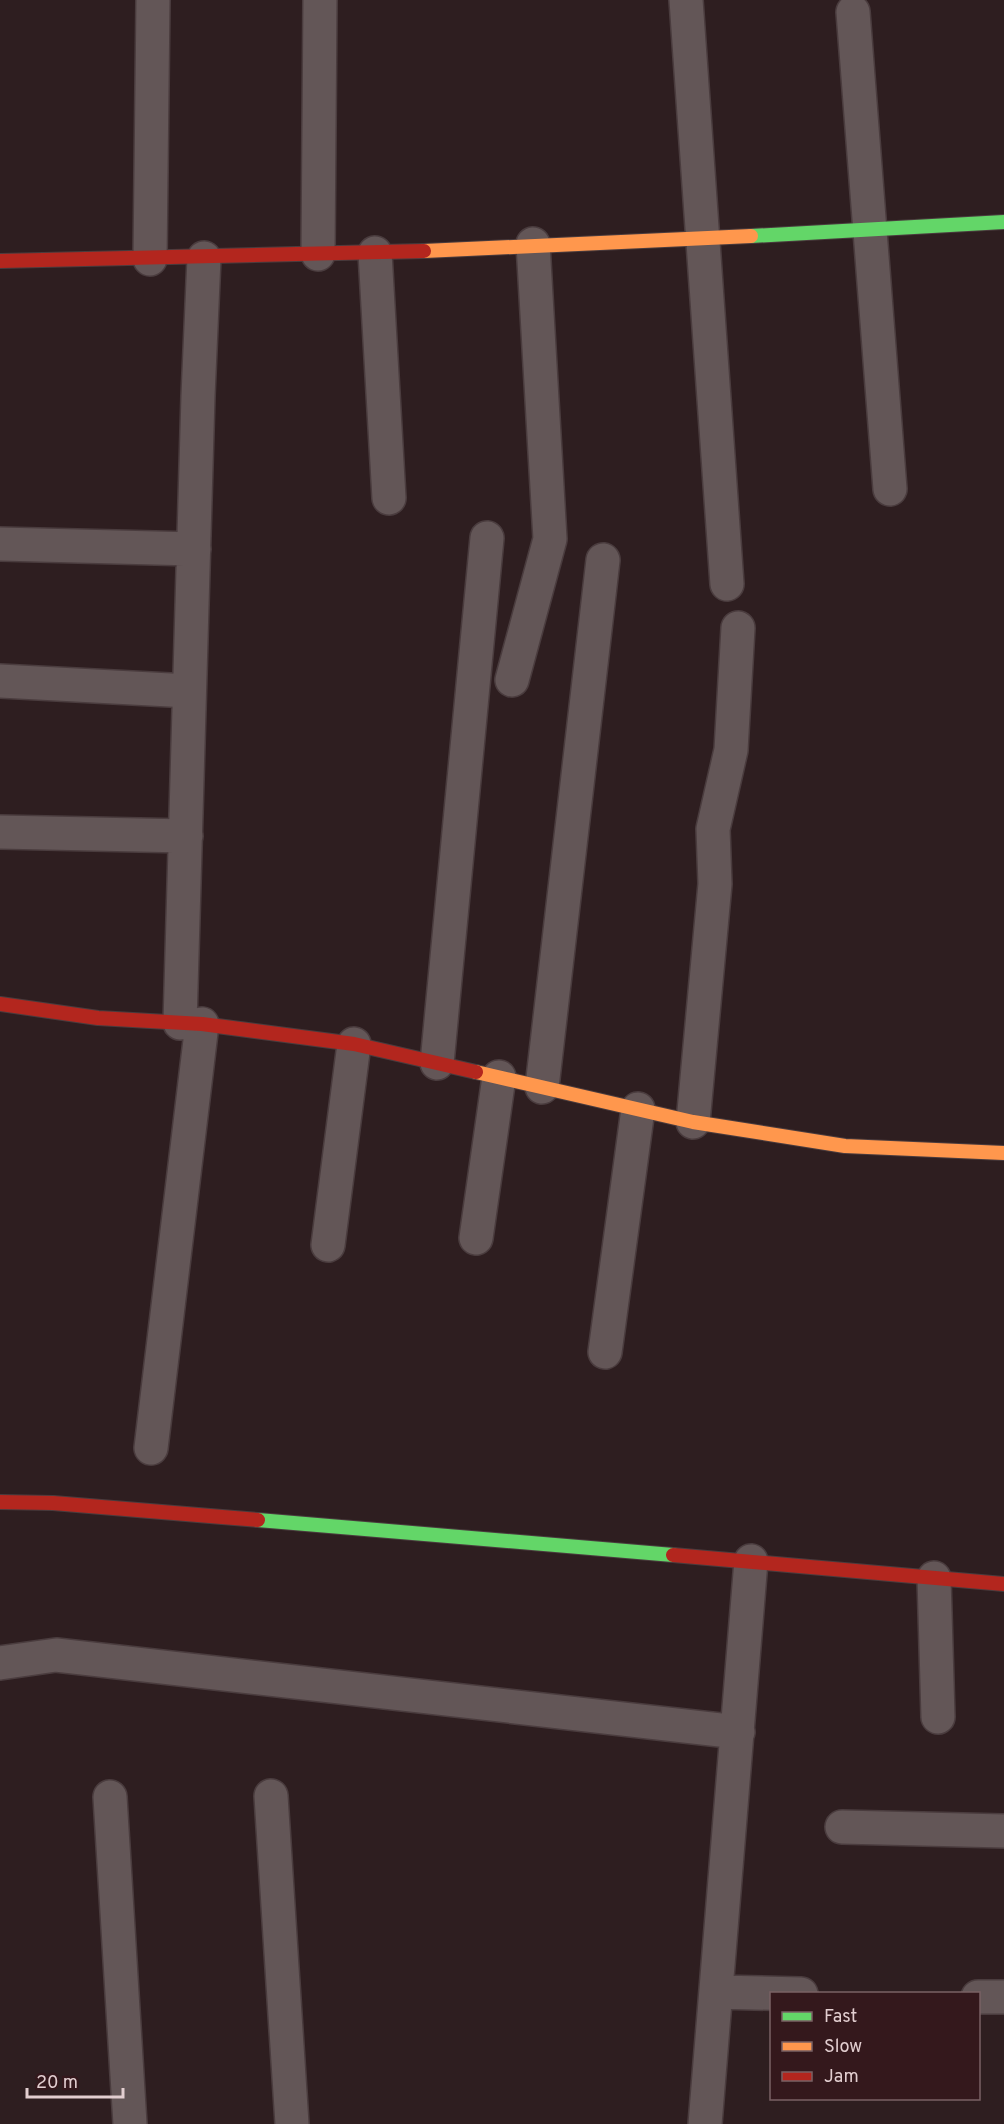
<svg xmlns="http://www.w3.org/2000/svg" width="1004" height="2124" font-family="Overpass,sans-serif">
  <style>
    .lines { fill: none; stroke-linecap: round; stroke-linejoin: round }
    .street-casing { stroke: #4a3c3e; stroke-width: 36 }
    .fast-casing { stroke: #4a3c3e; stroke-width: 16 }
    .slow-casing { stroke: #4a3c3e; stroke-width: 16 }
    .jam-casing { stroke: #4a3c3e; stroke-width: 16 }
    .street { stroke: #635657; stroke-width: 33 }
    .fast { stroke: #63d668; stroke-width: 14 }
    .slow { stroke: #ff974d; stroke-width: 14 }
    .jam { stroke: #b3261e; stroke-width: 14 }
  </style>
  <rect width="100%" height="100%" fill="#2e1e20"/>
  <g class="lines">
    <g class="street-casing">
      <path id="street" d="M686 0 727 584
        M853 12 890 489
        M375 253 389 498
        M318 254 320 0
        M150 259 153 0
        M0 544 194 549
        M512 680 550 539 533 244
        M0 681 189 691
        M0 832 186 836
        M180 1023 198 396 204 258
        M437 1063 487 538
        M542 1087 603 560
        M693 1122 715 884 713 829 731 750 738 628
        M476 1238 499 1077
        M328 1245 354 1044
        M605 1352 638 1109
        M151 1448 202 1024
        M934 1578 938 1717
        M0 1663 56 1655 738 1732
        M271 1796 292 2124
        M110 1797 130 2124
        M842 1827 1004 1831
        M716 1992 801 1994
        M978 1997H1004
        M705 2124 751 1561"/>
    </g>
    <g class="fast-casing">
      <path id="fast" d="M751 236 1004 222
        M258 1520 673 1555"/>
    </g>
    <g class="slow-casing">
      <path id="slow" d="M424 251 751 236
        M476 1072 693 1122 845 1146 1004 1153"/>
    </g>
    <g class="jam-casing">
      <path id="jam" d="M0 261 424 251
        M0 1004 98 1018 202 1024 354 1044 476 1072
        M0 1502 53 1503 258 1520
        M673 1555 1004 1584"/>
    </g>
    <use href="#street" class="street"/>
    <use href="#fast" class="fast"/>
    <use href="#slow" class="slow"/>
    <use href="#jam" class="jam"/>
  </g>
  <rect x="770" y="1992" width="210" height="108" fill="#34181c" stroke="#7a6164" stroke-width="1.5"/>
  <rect x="782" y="2012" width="30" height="9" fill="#63d668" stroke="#7a6164" stroke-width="1.5"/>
  <text x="824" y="2022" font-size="18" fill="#e2ced0">Fast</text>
  <rect x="782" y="2042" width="30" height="9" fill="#ff974d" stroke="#7a6164" stroke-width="1.5"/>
  <text x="824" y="2052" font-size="18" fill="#e2ced0">Slow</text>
  <rect x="782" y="2072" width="30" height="9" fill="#b3261e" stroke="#7a6164" stroke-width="1.5"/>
  <text x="824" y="2082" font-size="18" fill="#e2ced0">Jam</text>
  <path d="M27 2088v9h96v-9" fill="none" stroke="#e2ced0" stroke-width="3"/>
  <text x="36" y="2088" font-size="18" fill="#e2ced0" stroke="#34181c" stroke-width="4.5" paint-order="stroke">20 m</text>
</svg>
